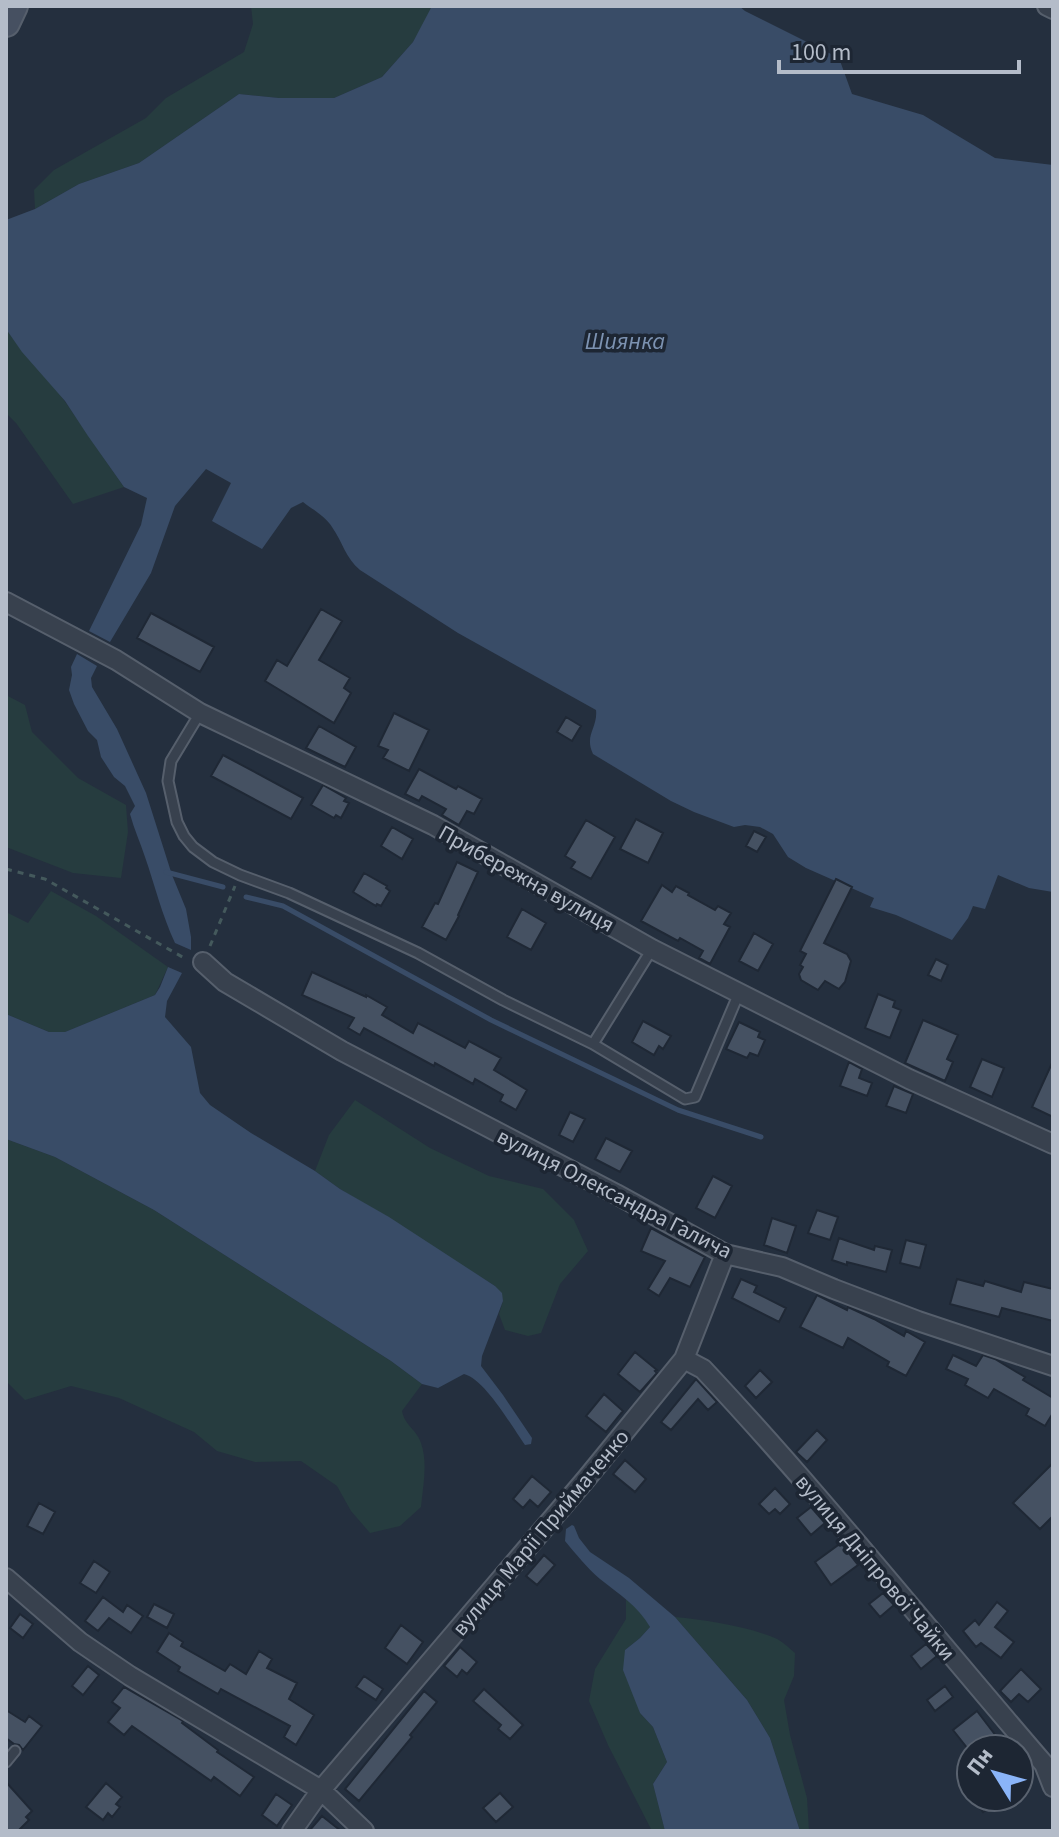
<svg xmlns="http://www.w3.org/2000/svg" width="1059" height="1837" font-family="'Source Sans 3',sans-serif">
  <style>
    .green { fill: #263c3f }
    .water { fill: #394c67 }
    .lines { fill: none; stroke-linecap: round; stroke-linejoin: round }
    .stream { stroke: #394c67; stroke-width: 5 }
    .building { fill: #455162; stroke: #1f2835; stroke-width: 2 }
    .lane-casing { stroke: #565f6c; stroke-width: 13 }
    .street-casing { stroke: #565f6c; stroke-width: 22 }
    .secondary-casing { stroke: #565f6c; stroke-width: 30 }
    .path { stroke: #44595c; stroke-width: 3; stroke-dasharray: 6 6; stroke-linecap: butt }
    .lane { stroke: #38414e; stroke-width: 9 }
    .street { stroke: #38414e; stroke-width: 18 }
    .secondary { stroke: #465061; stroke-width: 26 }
    .labels { text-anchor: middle; stroke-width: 7; stroke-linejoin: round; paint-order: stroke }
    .street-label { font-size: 22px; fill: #b4bcc9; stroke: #1d2633 }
    .water-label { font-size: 24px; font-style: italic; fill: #7c92b1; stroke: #1d2633 }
  </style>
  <rect width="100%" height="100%" fill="#242f3e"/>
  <path class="green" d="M251 6H432L433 8 413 42 382 77 334 98H279L239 94 139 163 79 184 35 209 34 190 54 170 146 118 166 98 244 52 253 24Z
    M6 329C24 355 48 377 66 403 86 431 104 459 124 487L73 504 16 423 6 413Z
    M6 695 25 705 32 732 78 778 126 805 128 832 121 878 73 873 6 847Z
    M51 891 96 916 168 967 155 995 65 1032H49L6 1014V912L28 923Z
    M355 1100 430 1148 489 1176 543 1189 574 1220 588 1251 560 1284 541 1333 528 1336 505 1330 499 1314 503 1301 495 1286 340 1189 315 1171 329 1135Z
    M6 1139 55 1157 154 1210 391 1361 422 1384 402 1411C405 1426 417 1430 421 1443 428 1463 423 1486 421 1507L400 1526 370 1533 351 1511 337 1486 301 1461 255 1462 217 1451 194 1432 119 1398 71 1386 25 1400 6 1381Z
    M626 1599 643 1614 650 1627 640 1638 625 1650 640 1713 653 1727 667 1762 653 1784 665 1831H652L608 1745 589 1701 595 1669 626 1619Z
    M675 1617C706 1620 746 1626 775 1638 782 1641 789 1648 795 1653L794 1676 784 1700 790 1735 807 1798 809 1831H800L770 1738 747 1700Z"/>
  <path class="water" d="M432 6H739L745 11 839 58 852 94 923 115 995 158 1053 165V892L1029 888 998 875 985 909 973 906 968 918 952 940 896 915 870 907 874 898 806 868 788 857 773 834 760 827 745 825 734 827 694 812 671 801 593 754C584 735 598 728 596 710L458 633 360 570C346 559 342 541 332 527 326 517 312 509 303 502L291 508 262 549 212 521 231 483 206 469 175 506 151 573 110 642 89 631 141 525 147 498 124 487 88 436 65 401 22 352 6 329V220L35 209 79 184 139 163 239 94 279 98H334L382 77 413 42Z
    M77 654 97 666 91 678 92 687 117 729 146 793 172 875 186 909 191 937V950L175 943C162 915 155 886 145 857 140 842 134 829 130 814L135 806 125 786 114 777 101 757 97 740 88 731 74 704 69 690 72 675 71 667Z
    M168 967 182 973 167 1001 165 1017 191 1047 200 1093 210 1105 251 1133 315 1171 340 1189 389 1217 495 1286 502 1293 503 1301 482 1356 481 1366 503 1395 532 1438 531 1444 525 1445C512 1427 485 1379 464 1374L438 1388 422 1384 391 1361 154 1210 55 1157 6 1139V1014L49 1032H65L155 995 160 987Z
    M572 1525 574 1526 579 1538 590 1552 629 1578 675 1617 747 1700 770 1738 800 1831H665L653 1784 667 1762 653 1727 640 1713 623 1670 625 1650 640 1638 650 1627C638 1606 619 1594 600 1579 587 1568 576 1554 565 1541L566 1529Z"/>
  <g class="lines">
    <path class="stream" d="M166 872 223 887
      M246 897 283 906 491 1020 678 1110 761 1137"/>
  </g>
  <path class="building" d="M321 609 342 621 319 660 350 678 344 688 351 693 334 723 265 681 277 660 287 666Z
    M151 613 214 647 200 672 137 638Z
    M394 713 429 730 409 771 383 758 388 750 378 746Z
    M566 717 581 726 572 741 557 732Z
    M319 726 356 747 345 767 306 748Z
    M223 755 303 798 291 819 211 776Z
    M419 769 456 789 458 786 482 799 474 814 467 811 459 825 442 815 446 809 422 796 419 801 405 794Z
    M323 785 346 798 344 801 349 803 341 818 336 815 334 818 311 805Z
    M636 819 663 833 648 863 620 849Z
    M586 820 615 837 591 879 571 868 575 862 565 856Z
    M392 827 413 839 402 859 381 846Z
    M754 831 766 837 757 852 746 846Z
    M457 862 478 872 458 915 459 916 446 940 422 927 435 903 438 904Z
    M364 873 387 886 386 888 390 891 381 906 377 904 376 906 353 892Z
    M836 879 852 887 824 943 847 954 851 961 845 982 839 989 825 981 818 990 801 980 799 974 803 967 800 965 806 954 800 951Z
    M662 885 672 892 676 886 689 893 688 895 715 910 718 906 731 913 724 924 730 927 710 964 699 958 703 951 680 938 678 941 641 921Z
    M522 909 546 923 531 950 507 937Z
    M754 933 773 944 758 971 739 961Z
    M936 959 948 965 941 981 928 975Z
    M312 972 366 997V995L387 1007 382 1015 413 1033 418 1023 465 1048 469 1041 501 1058 494 1070 527 1090 516 1110 500 1101 503 1095 475 1079 473 1084 435 1063 434 1066 364 1028 360 1035 348 1028 354 1018 302 995Z
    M878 994 895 1001 893 1007 901 1010 890 1038 865 1028Z
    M923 1020 958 1035 947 1059 953 1062 945 1081 905 1063Z
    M643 1021 671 1036 663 1049 659 1046 654 1055 632 1042Z
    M739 1022 760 1032 758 1037 765 1040 758 1056 750 1053 747 1058 726 1049Z
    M982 1059 1004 1068 992 1097 970 1087Z
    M1053 1061V1117L1032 1107Z
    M849 1062 862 1069 859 1078 872 1083 867 1096 840 1086Z
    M894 1086 913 1094 906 1113 886 1106Z
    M570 1112 585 1119 573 1142 559 1135Z
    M606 1138 632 1151 620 1172 595 1159Z
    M713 1176 732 1186 715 1218 696 1208Z
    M817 1210 838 1217 830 1240 808 1233Z
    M772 1218 796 1226 787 1253 764 1245Z
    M651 1228 705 1257 690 1287 670 1278 659 1296 648 1289 665 1261 641 1251Z
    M839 1238 874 1250 875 1246 892 1250 886 1272 847 1262V1265L832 1260Z
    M906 1240 926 1245 920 1268 900 1263Z
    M741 1279 757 1286 754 1292 786 1308 779 1322 732 1298Z
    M957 1279 983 1286 985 1281 1021 1292 1024 1282 1053 1289V1321L1002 1308 999 1317 950 1304Z
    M817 1295 847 1310 848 1307 874 1319 904 1336 906 1331 925 1342 906 1376 887 1366 889 1362 848 1338 843 1348 800 1327Z
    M635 1352 657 1370 655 1371 657 1373 640 1392 618 1374Z
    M953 1355 976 1366 983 1355 995 1359 1025 1377 1023 1380 1053 1398V1413L1045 1426 1026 1415 1029 1409 994 1389 988 1398 965 1385 968 1379 946 1369Z
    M760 1370 772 1382 756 1398 745 1386Z
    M696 1379 717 1402 708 1410 698 1399 671 1430 661 1422Z
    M604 1394 623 1411 606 1432 586 1416Z
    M817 1430 827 1440 807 1462 796 1452Z
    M625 1460 646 1479 635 1492 613 1474Z
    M1053 1463V1516L1040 1529 1013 1503Z
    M532 1476 551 1492 538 1507 530 1500 523 1508 513 1499Z
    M775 1488 790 1504 780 1514 775 1509 769 1514 759 1504Z
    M39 1503 55 1512 43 1534 27 1526Z
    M811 1507 825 1523 811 1535 797 1518Z
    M841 1543 858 1565 831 1585 815 1562Z
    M544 1555 555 1565 537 1585 526 1576Z
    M94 1561 110 1572 96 1593 80 1583Z
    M883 1593 894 1605 880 1617 869 1604Z
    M103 1597 123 1612 127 1605 143 1616 131 1633 109 1618 98 1631 85 1621Z
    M997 1602 1008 1611 995 1627 1014 1642 1001 1658 981 1643 976 1647 963 1631 975 1620 979 1625Z
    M154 1604 174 1614 167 1628 147 1617Z
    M20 1614 33 1624 23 1638 10 1628Z
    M401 1625 423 1642 407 1664 385 1648Z
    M169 1633 183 1642 181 1646 225 1671 230 1664 246 1674 259 1651 272 1659 267 1668 297 1683 289 1699 314 1715 296 1745 284 1737 290 1726 221 1689 218 1694 178 1671 180 1667 157 1652Z
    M926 1644 937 1656 921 1669 911 1656Z
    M460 1647 477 1662 467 1674 462 1670 457 1677 444 1666Z
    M88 1666 99 1675 83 1695 72 1686Z
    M1021 1669 1041 1689 1028 1702 1019 1694 1011 1702 1000 1691Z
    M364 1676 383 1689 376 1700 356 1687Z
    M945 1686 953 1697 935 1711 927 1700Z
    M124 1687 183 1721 182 1723 218 1750 217 1752 254 1777 240 1796 214 1777 211 1781 132 1726 124 1735 108 1722 120 1708 112 1702Z
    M484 1689 523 1725 510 1739 498 1729 501 1725 473 1701Z
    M424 1691 437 1702 410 1735 412 1737 359 1801 345 1789Z
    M6 1710 25 1722 29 1716 42 1726 23 1750 19 1745 14 1744 6 1738Z
    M977 1711 1006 1749H968L953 1730Z
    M6 1782 32 1811 26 1817 29 1820 18 1831H6Z
    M106 1783 122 1797 116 1804 120 1807 112 1817 108 1813 103 1820 86 1807Z
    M500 1793 513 1807 496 1822 483 1808Z
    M276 1794 292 1805 277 1826 262 1815Z
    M972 1797H1003L983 1812Z
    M322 1816 341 1831H309Z"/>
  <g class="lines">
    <g class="lane-casing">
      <path id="lane" d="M200 713 171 761 168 781 177 822 184 836 193 847 213 862 240 875 289 893 418 953 503 1000 593 1044 652 949
        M593 1044 685 1099 695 1097 739 993
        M6 1762 15 1751"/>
    </g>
    <g class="street-casing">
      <path id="street" d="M1047 6 1053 9
        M6 602 116 660 200 713 433 825 652 949 909 1079 1053 1144
        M203 962 225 982 342 1051 616 1194 725 1254 782 1267 834 1289 918 1321 1053 1366
        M684 1359 703 1369C822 1496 930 1632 1044 1764L1053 1787
        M6 1578 80 1642 130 1676 321 1790 364 1831
        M292 1831 321 1790 586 1479 684 1359 725 1254"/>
    </g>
    <g class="secondary-casing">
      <path id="secondary" d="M6 23 14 6"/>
    </g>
    <path class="path" d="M6 869 45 879 186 959
      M210 946 235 886"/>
    <use href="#lane" class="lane"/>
    <use href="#street" class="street"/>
    <use href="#secondary" class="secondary"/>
  </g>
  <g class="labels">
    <g class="street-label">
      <text transform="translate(527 878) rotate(29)" y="8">Прибережна вулиця</text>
      <text transform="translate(615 1193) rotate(27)" y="8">вулиця Олександра Галича</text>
      <text transform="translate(540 1532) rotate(-50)" y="8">вулиця Марії Приймаченко</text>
      <text transform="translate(876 1567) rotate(50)" y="8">вулиця Дніпрової Чайки</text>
    </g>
    <g class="water-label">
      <text x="625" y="349">Шиянка</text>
    </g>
  </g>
  <rect width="1059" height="1837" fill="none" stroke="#b4bcc9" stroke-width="16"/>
  <g transform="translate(995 1773) rotate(307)"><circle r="38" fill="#1d2633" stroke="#59626f" stroke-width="2"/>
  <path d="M0-6L14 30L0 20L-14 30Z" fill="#8ab4f8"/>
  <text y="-12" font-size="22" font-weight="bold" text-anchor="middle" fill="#b4bcc9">Пн</text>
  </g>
  <path d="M779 60v12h240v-12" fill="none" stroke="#b4bcc9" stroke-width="4"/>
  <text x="791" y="60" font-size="24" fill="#b4bcc9" stroke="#1d2633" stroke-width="6" paint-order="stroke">100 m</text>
</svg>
